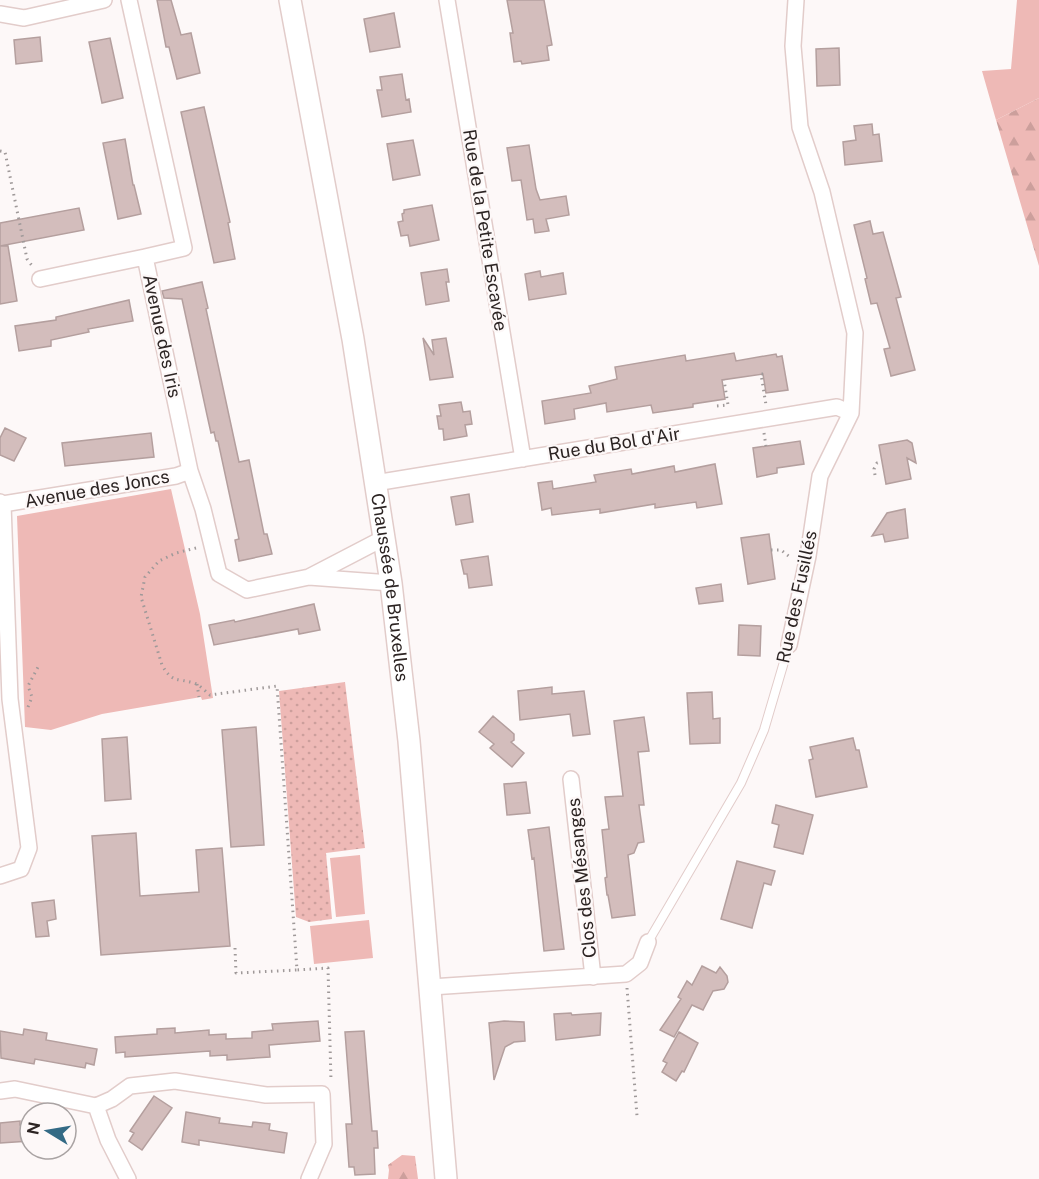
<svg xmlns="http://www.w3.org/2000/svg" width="1039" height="1179" font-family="'Public Sans',sans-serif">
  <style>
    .green { fill: #eeb9b6 }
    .forest { fill: url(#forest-firs) }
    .park { fill: url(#park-dots) }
    .building { fill: #d3bdbc; stroke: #b49f9e; stroke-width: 1.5 }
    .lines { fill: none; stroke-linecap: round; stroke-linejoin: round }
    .service-casing { stroke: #e2ccca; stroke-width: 10 }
    .minor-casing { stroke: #e2ccca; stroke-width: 18 }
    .secondary-casing { stroke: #e2ccca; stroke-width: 24 }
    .path { stroke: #9f9999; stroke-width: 3; stroke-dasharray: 1.5 4.5; stroke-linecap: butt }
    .service { stroke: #fff; stroke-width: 8 }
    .minor { stroke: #fff; stroke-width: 15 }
    .secondary { stroke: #fff; stroke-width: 21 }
    .labels { text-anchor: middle; stroke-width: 4.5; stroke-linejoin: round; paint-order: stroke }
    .street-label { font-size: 18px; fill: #2c2423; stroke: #fdf8f8 }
  </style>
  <defs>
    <pattern id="forest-firs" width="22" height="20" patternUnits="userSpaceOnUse" patternTransform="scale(1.5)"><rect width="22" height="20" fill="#eeb9b6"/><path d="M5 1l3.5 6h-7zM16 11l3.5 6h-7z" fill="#cc9f9c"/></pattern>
    <pattern id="park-dots" width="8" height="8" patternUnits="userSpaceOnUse" patternTransform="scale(1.5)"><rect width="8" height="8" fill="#eeb9b6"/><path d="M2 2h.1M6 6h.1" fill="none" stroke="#cc9f9c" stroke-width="1.8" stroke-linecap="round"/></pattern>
  </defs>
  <rect width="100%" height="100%" fill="#fdf8f8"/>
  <path class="green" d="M1017 0H1039V98L996 120 982 71 1011 69Z
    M171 489 200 614 213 698 202 700 201 697 102 714 51 730 25 727 17 516Z
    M360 855 365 914 336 917 330 858Z
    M369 920 373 958 314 964 310 926Z"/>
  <path class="forest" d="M1039 98V266L996 120Z
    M402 1155 415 1156 418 1179H388L389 1170 388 1165Z"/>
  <path class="park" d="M345 682 365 848 326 853 332 919 309 922 296 917 279 691Z"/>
  <path class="building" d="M157 0H171L181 35 191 33 200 73 177 79 169 47H166Z
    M507 0H544L552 45 547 46 549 60 522 64 521 61 514 62 510 33H513Z
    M394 13 400 47 370 52 364 19Z
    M40 37 42 61 16 64 14 40Z
    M110 38 123 98 102 103 89 42Z
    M839 48 840 85 817 86 816 49Z
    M402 74 406 100 409 99 411 112 382 117 377 90H382L380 77Z
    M204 107 230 222 228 223 235 259 214 263 181 112Z
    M872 124 873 135 879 134 882 161 845 165 843 142 856 140 854 126Z
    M125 139 133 185H134L141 214 118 219 103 143Z
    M413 140 420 175 393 180 387 144Z
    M529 145 536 189 540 200 566 196 569 215 546 219 549 231 535 233 533 219 527 220 521 180 512 181 507 148Z
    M432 205 439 240 410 246 408 235 401 236 398 222 403 221 402 214 404 213V210Z
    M79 208 84 230 0 246V223Z
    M870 221 873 234 883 232 901 297 896 298 915 370 891 376 884 349 890 348 877 303 871 304 865 279 867 278 854 225Z
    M0 246H8L17 301 0 304Z
    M447 269 449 282H446L449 301 426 305 421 273Z
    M540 271 541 277 563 273 566 294 529 300 525 274Z
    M202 282 208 308 206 309 239 462 249 460 264 534H267L272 554 239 561 235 540 239 539 218 441H216L214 432 211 433 207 415 182 299 164 298 162 291Z
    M129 300 133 321 88 329 89 332 51 340V346L19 351 15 326 56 320V317Z
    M423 338 434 355 432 340 446 338 453 377 430 380Z
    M734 353 736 361 776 354 777 357 782 356 788 390 766 393 763 374 722 380 725 399 693 404V407L653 413 651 405 607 412 606 403 574 409 575 419 545 424 542 401 591 393 589 386 617 379 615 367 685 355 686 361Z
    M461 402 463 412 470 411 472 424 465 425 467 436 444 440 443 429H439L437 416H441L439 405Z
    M5 428 26 438 14 461 0 455V438Z
    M151 433 154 457 65 466 62 443Z
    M907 440 912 443 916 463 907 458 911 479 886 484 879 445Z
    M800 441 804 464 777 468V473L757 477 753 448Z
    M715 464 722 504 697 508 696 502 655 508V504L600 513V509L552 515 551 508 542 510 538 483 552 481 553 489 596 482 594 475 631 469 632 474 674 466 675 472Z
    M469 494 473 522 456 525 451 497Z
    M905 509 908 538 885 542 883 534 872 536 887 513Z
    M769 534 775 579 748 584 741 538Z
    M488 556 492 585 469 588 467 574H464L461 560Z
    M721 584 723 601 699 604 696 588Z
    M314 604 320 630 299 634 298 629 214 645 209 625 234 620 235 622Z
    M739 625 761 626 760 656 738 655Z
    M552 687V694L584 691 590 734 573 736 570 714 520 720 518 691Z
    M712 692 713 719 720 718V743L690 744 687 693Z
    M493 716 514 734V740L511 742 524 753 512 767 490 748 494 744 479 732Z
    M644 717 649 751 638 752 644 805H639L644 842 638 843 634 853 628 855 635 915 612 918 608 895H607L605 878 607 877 602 830 609 829 605 797 623 796 614 721Z
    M256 727 264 845 231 847 222 730Z
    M127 737 131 799 105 801 102 739Z
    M853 738 856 750H859L867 787 816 797 809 760 813 759 810 747Z
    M526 782 530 813 507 815 504 784Z
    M776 805 813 815 803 854 774 847 779 825 772 823Z
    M549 827 564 949 544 951 534 858 532 859 528 830Z
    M136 833 140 896 199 892 196 850 222 848 230 946 101 955 92 836Z
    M737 861 775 871 771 885 764 883 752 928 721 919Z
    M54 900 56 919 47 921 49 936 36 937 32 903Z
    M702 966 716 973 720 967 727 976 728 982 724 989 713 991 703 1010 692 1005 674 1037 660 1030 681 999 678 997 687 981 692 985Z
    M571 1013 572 1015 601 1013 600 1035 556 1040 554 1014Z
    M318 1021 320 1041 269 1045 270 1057 227 1060V1055L210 1056V1051L125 1057V1052L116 1053 115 1037 157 1034V1029L175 1028V1033L209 1030V1035L226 1034V1039L252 1038V1032L273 1030 272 1024Z
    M504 1021 524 1022 525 1041 514 1042 505 1047 494 1080 489 1023Z
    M24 1029 47 1033 46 1040 97 1049 94 1065 86 1063 85 1068 35 1059 34 1064 1 1058 0 1031 23 1035Z
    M364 1031 372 1131H377L378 1148H374L375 1174 355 1175 354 1167H349L346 1124H352L345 1032Z
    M679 1032 698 1043 684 1072 682 1071 676 1081 662 1072 667 1063 663 1061Z
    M154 1096 172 1108 142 1150 129 1141 134 1133 130 1131Z
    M186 1112 220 1118 219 1123 235 1125 252 1127 253 1122 270 1124 269 1130 287 1133 284 1153 199 1140V1145L182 1142Z
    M20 1121V1125L30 1124V1141L0 1143V1123Z"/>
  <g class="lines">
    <g class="service-casing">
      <path id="service" d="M648 942 741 783 764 730 789 645"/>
    </g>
    <g class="minor-casing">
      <path id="minor" d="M129 0 184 248 145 257 190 471 203 509 219 574 247 590 309 577 384 538
        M447 0 523 459
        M0 14 24 18 104 0
        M40 279 145 257
        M375 483 837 407 851 413
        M0 502 3 504 10 699 29 848 21 869 0 876
        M3 504 176 476 190 471
        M309 577 391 583
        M789 645 808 556 820 476 851 413 855 333 822 192 800 127 793 46 796 0
        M571 779 593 977
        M431 987 626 974 640 963 648 942
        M0 1091 15 1089 96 1106
        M128 1179 108 1140 96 1106 112 1099 130 1086 175 1081 266 1095 322 1094 324 1144 309 1179"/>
    </g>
    <g class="secondary-casing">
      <g id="secondary">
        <path id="s1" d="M290 0 353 339 391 583 409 741 446 1179"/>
      </g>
    </g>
    <path class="path" d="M0 151 5 152 27 259 33 267
      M763 374H761L766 405
      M717 406 728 405 724 380
      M764 433 766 446
      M875 475 874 469 877 463 882 462
      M196 548 176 553 159 561 145 577 141 597 162 665C172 683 177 678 194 683 200 685 205 691 210 695L277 686 297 970 328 968 331 1081
      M771 550H781L791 558
      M197 684 199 697
      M28 707 32 697 28 686 38 667
      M235 948 236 973 297 970
      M627 988 637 1116"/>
    <use href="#service" class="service"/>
    <use href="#minor" class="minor"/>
    <use href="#secondary" class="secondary"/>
  </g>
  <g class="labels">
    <g class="street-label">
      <text transform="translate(485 230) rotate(81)" y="6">Rue de la Petite Escavée</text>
      <text transform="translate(162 336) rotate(78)" y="6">Avenue des Iris</text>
      <text transform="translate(614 444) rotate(-9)" y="6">Rue du Bol d'Air</text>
      <text transform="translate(97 489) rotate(-10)" y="6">Avenue des Joncs</text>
      <text dy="6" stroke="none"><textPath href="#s1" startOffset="596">Chaussée de Bruxelles</textPath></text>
      <text transform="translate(797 597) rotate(-78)" y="6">Rue des Fusillés</text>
      <text transform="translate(582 878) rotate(-96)" y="6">Clos des Mésanges</text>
    </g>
  </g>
  <g transform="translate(48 1131) rotate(281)"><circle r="28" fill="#fdf8f8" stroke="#a9a3a3" stroke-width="1.5"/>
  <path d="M0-4.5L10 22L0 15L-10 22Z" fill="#336a85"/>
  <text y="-9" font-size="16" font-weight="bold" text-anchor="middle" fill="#2c2423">N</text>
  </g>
</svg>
